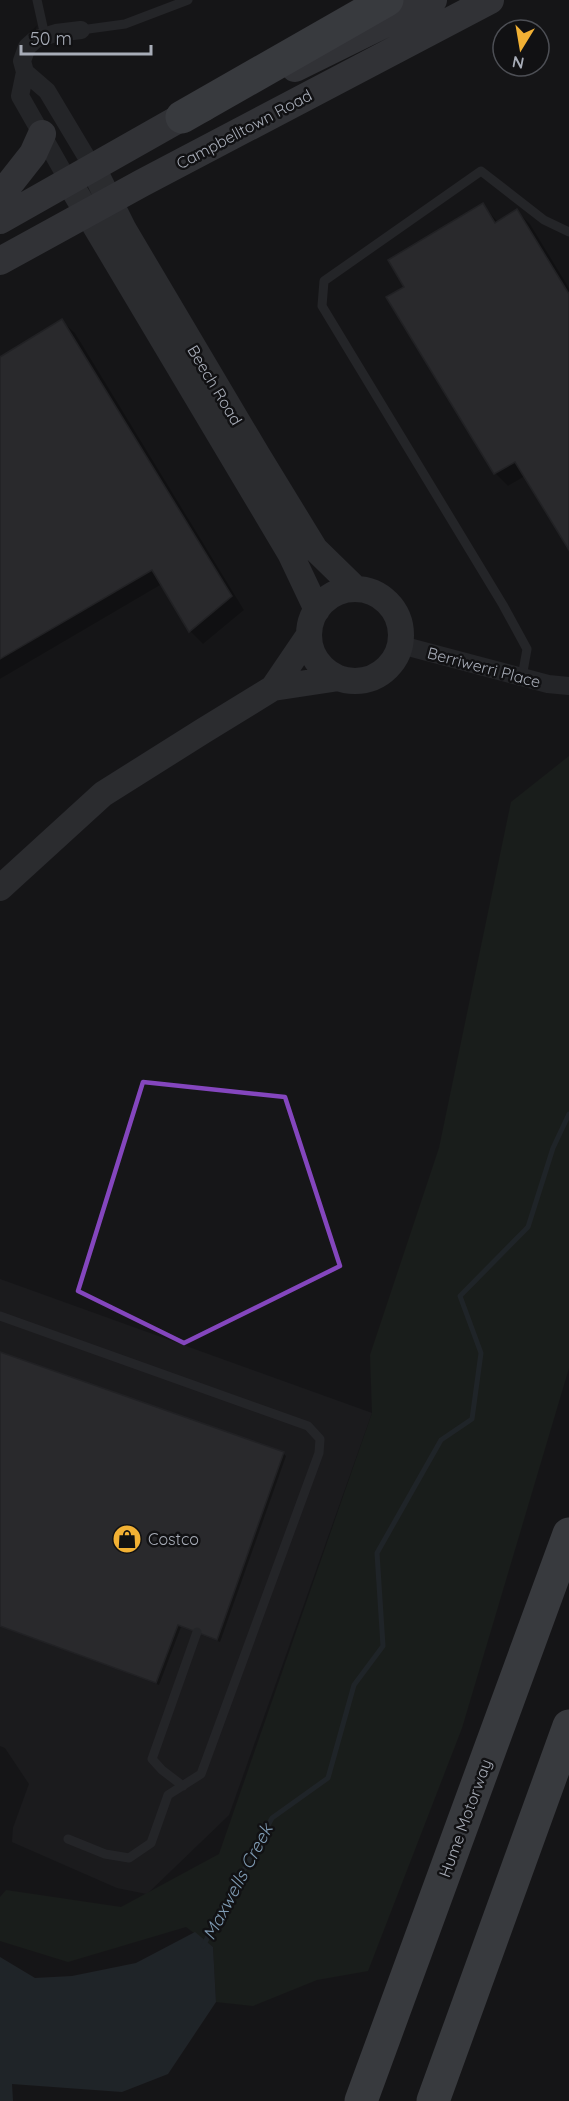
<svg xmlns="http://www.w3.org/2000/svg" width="569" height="2101" font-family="Quicksand,sans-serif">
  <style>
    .built { fill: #222225 }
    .green { fill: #1e261f }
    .water { fill: #2c353c }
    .shadow { fill: #0007 }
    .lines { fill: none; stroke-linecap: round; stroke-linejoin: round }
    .stream { stroke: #2c353c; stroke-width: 5 }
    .building { fill: #404145; stroke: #303034; stroke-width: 1.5 }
    .lane { stroke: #37383d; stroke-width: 9 }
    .street { stroke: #37383d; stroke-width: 18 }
    .secondary { stroke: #45474d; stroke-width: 26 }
    .primary { stroke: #53555c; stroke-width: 28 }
    .highway { stroke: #63666e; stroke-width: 33 }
    .marked { fill: none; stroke: #8446be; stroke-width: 4.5; stroke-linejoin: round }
    .labels { text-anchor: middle; stroke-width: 5; stroke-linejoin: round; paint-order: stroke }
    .street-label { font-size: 16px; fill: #a8adb8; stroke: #111113 }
    .poi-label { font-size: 16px; fill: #a8adb8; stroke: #111113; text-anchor: start }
    .water-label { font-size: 18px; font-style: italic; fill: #7f9bb3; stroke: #111113 }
  </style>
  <rect width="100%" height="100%" fill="#161618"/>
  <path class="built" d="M0 1279 372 1413 229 1815 147 1894 117 1888 12 1842 13 1828 29 1784 5 1748 0 1746Z"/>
  <path class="green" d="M569 756V1368L462 1728 368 1971 317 1980 253 2006 216 2002 213 1947 186 1927 68 1962 0 1941V1897L6 1890 121 1907 219 1854 372 1413 370 1355 439 1148 511 802Z"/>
  <path class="water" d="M195 1932 213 1947 216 2002 168 2074 122 2092 12 2084 13 2101H0V1957L35 1978 72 1976 136 1963Z"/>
  <path class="shadow" d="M483 205 498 222 517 211 530 224 569 288V547L525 476 508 486 495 473 406 287Z
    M62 321 75 333 244 610 203 644 190 631 162 584 0 679V358Z
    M0 1353 283 1453 286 1456 220 1642 181 1627 159 1685 0 1626Z"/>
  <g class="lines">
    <path class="stream" d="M203 1946 272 1818 328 1778 354 1685 383 1646 377 1553 441 1440 472 1419 481 1353 460 1296 528 1227 553 1148 569 1114"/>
  </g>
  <path class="building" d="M483 203 495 223 517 209 569 294V550L515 462 494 474 386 297 404 287 388 260Z
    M62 319 232 596 189 632 152 570 0 659V357Z
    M0 1352 284 1452 217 1640 178 1625 156 1683 0 1626Z"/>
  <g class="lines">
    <path class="lane" d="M37 0 45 36
      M81 30 125 24 188 0
      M522 677 527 649 503 605 322 306 324 281 481 171 544 220 569 232
      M0 1316 308 1426 320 1439 319 1453 201 1774 168 1795 151 1843 129 1858 105 1854 68 1839
      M183 1786 162 1770 152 1759 197 1632"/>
    <path class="street" d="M25 72 47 91 93 168
      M69 182 20 96 25 72 22 61 27 47 36 39 56 33 81 30
      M401 645 548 684 569 686"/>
    <path class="secondary" d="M93 168 124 230 258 456 315 549 356 589
      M69 182 290 553 317 610
      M309 635a46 46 0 1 1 92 0a46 46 0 1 1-92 0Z
      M273 688 309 635
      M0 888 103 794 203 731 273 688 339 678"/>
    <path class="primary" d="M295 68 433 0
      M0 196 33 154 42 134
      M0 220 182 117 203 108
      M0 261 142 183 490 0"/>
    <path class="highway" d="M182 117 387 0
      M361 2101 569 1534
      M433 2101 569 1726"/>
  </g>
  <path d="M0 0H569V2101H0ZM143 1082 285 1097 340 1266 184 1343 78 1291Z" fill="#161618" fill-opacity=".55" fill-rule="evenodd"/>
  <path class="marked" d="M143 1082 285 1097 340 1266 184 1343 78 1291Z"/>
  <defs>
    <g id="shop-disc" transform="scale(1.5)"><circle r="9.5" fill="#f2b134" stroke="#111113"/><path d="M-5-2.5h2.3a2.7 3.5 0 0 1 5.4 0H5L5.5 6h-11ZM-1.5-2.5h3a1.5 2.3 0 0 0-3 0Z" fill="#111"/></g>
  </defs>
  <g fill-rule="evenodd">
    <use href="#shop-disc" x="127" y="1539"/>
  </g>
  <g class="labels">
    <g class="street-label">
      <text transform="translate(244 129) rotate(-28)" y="6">Campbelltown Road</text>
      <text transform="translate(215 385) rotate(59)" y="6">Beech Road</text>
      <text transform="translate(484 667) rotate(15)" y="6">Berriwerri Place</text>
      <text transform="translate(465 1818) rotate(-70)" y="6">Hume Motorway</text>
    </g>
    <g class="poi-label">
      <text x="148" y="1545">Costco</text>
    </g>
    <g class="water-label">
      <text transform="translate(238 1882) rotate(-62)" y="6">Maxwells Creek</text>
    </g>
  </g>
  <g transform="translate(521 48) rotate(191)"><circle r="28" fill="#111113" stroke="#4d4f55" stroke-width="1.5"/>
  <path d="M0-4.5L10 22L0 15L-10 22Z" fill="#f2b134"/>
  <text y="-9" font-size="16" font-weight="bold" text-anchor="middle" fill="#a8adb8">N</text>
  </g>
  <path d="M21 45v9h130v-9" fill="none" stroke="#a8adb8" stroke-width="3"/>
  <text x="30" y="45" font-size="18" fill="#a8adb8" stroke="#111113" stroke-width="4.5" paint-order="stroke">50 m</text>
</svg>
